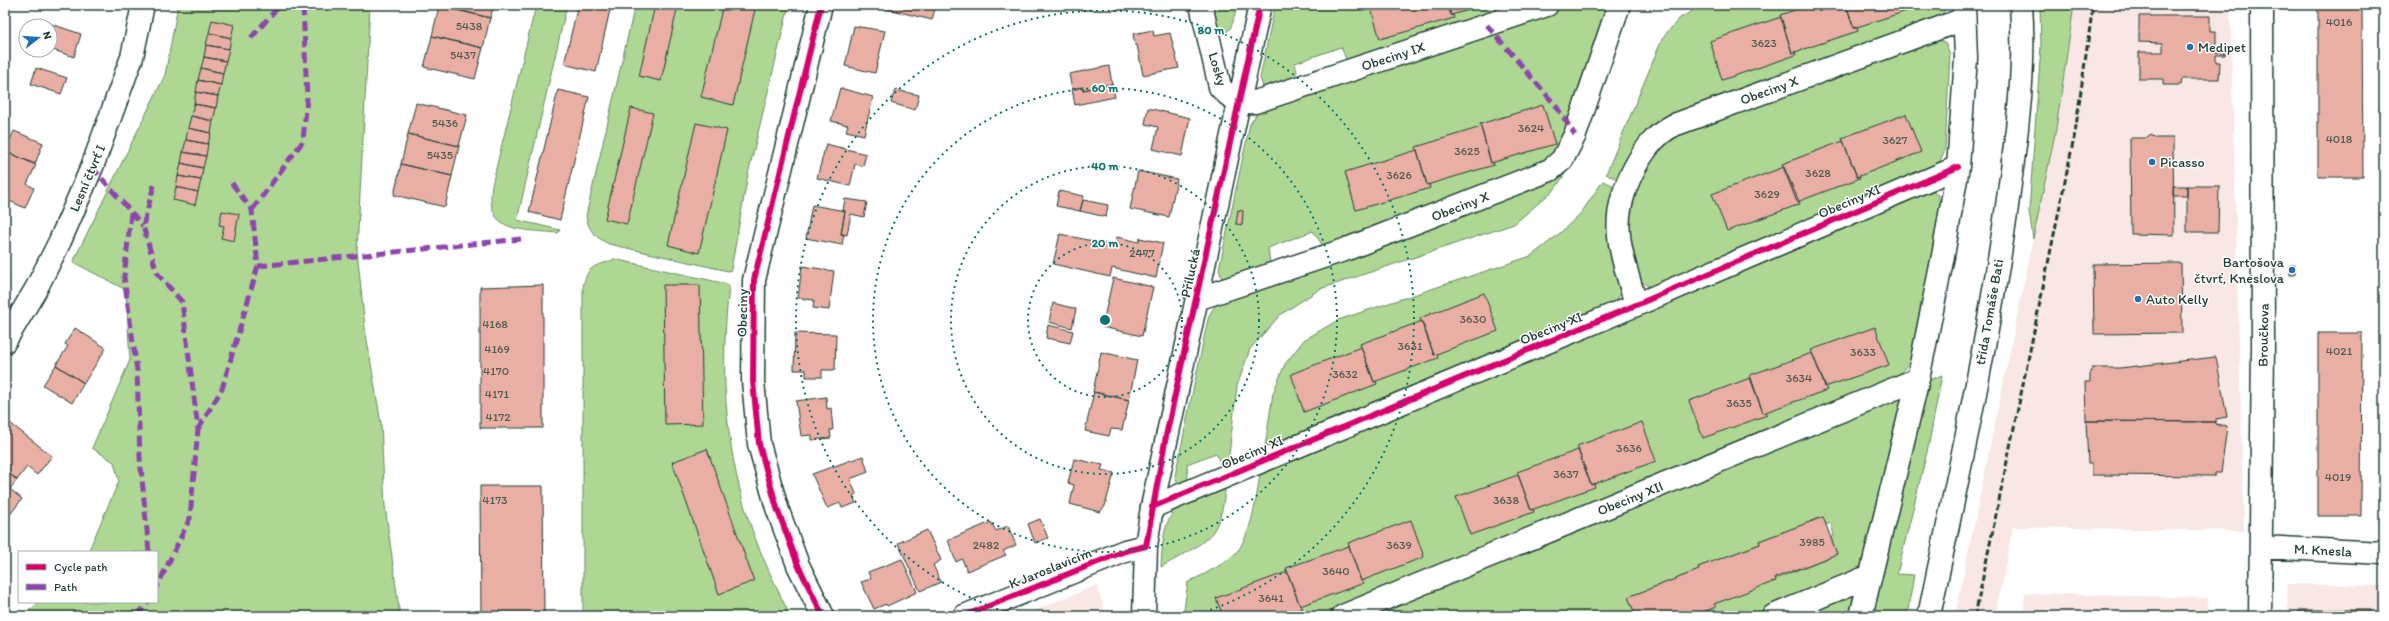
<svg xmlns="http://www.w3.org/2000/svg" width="2389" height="621" font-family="Itim,sans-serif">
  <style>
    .built { fill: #f8e7e4 }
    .green { fill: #afd794; stroke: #678a64 }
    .building { fill: #e9afa4; stroke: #1f3d34 }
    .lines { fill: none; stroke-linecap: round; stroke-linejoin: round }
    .street-casing { stroke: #1f3d34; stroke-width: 25 }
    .secondary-casing { stroke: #1f3d34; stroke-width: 25 }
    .primary-casing { stroke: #1f3d34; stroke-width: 25 }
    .street { stroke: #fff; stroke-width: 22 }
    .secondary { stroke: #fff; stroke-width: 22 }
    .primary { stroke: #fff; stroke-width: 22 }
    .rail { stroke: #1f3d34; stroke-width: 3; stroke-dasharray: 6 3; stroke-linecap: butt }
    .quiet { stroke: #8e44ad; stroke-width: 5; stroke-dasharray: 10 5; stroke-linecap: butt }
    .cycleway-casing { stroke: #fff; stroke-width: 8 }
    .cycleway { stroke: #d6006c; stroke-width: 6 }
    .ring { fill: none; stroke: #0f766e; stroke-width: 2; stroke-dasharray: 2 4 }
    .poi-dot { fill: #1f6fb2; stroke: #fff; stroke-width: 1.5 }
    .labels { text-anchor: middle; stroke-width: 3; stroke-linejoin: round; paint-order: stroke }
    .number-label { font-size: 12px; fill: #525a50 }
    .poi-label { font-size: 14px; fill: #1f3d34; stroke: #fff; text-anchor: start }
    .street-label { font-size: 14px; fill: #1f3d34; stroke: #fff }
    .centre { fill: #0f766e; stroke: #fff; stroke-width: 2 }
    .ring-label { font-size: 12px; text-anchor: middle; font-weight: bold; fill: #0f766e; stroke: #fff; stroke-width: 3; stroke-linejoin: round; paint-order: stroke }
  </style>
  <rect width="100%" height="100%" fill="#fff"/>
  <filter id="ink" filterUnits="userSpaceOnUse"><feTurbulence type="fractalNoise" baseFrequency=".025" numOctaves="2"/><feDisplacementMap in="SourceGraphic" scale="8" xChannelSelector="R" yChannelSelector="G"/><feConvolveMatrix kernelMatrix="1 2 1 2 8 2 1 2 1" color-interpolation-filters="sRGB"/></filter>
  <g filter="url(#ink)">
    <path class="built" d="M2074 5H2230L2244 531 2013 527 1995 616H1955L2056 129Z
      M2287 584 2384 586V616H2288Z
      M1097 585 1106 616H1021Z
      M2025 593 2208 598V616H2023Z"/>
    <path class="green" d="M178 5H370L357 250 365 328 381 424 385 506 400 616H21L40 602H157V552H88L119 481 114 462 92 448 130 360 126 290 73 262 165 75Z
      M536 5H567L517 220 560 230 558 233C521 229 484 234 492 185Z
      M635 5H789L748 174 731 270 728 271 609 244C596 238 588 230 586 216Z
      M1208 5H1237C1234 16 1233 38 1217 32Z
      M1275 5H1528L1350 62 1346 59 1341 47 1295 63 1297 72 1292 80 1264 89 1260 78Z
      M1564 5H1607L1609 10 1563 145 1537 170 1323 246 1313 231 1268 248 1270 263 1222 279 1219 269 1250 124 1258 112 1278 102Z
      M1703 5H1948L1941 16 1679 117 1620 180 1606 174 1663 37 1680 18Z
      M2040 5H2074L2056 129 2033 239 2029 211 2041 46Z
      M1935 37 1945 43 1950 54 1945 150 1939 163 1650 287 1640 281 1630 252 1627 195 1660 141Z
      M1570 166 1555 189 1514 224 1320 289 1280 315 1250 349 1237 386 1228 463H1220L1216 453 1187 464 1188 480 1179 486 1175 476 1208 319 1212 310 1221 300Z
      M1603 181 1617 187 1622 292 1614 304 1264 453 1273 393 1285 364 1304 340 1338 320 1531 256 1558 235 1581 213Z
      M1929 189 1938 195 1941 207 1915 345 1909 363 1896 378 1322 616H1183L1188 582C1203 575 1234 560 1241 546 1254 523 1257 493 1261 468Z
      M614 259 727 284 729 287C720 366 724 443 748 518 759 552 775 584 790 616H583V287C588 261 600 267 614 259Z
      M1942 375 1928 448 1897 574 1914 575 1907 616H1692L1716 607 1714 604 1837 554 1831 538 1834 536 1831 523 1826 525 1823 517 1759 541 1760 544 1698 567 1699 570 1628 597 1636 616H1365Z
      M1226 483C1224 498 1223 516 1214 530 1206 544 1175 559 1161 567 1164 504 1173 508 1226 483Z"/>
    <path class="building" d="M440 5H494L490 18Z
      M578 5H611L596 72 564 64Z
      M655 5H678L661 81 639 76Z
      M723 5H756L733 105 701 97Z
      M871 5H936L932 20Z
      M1370 5H1448L1451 15H1453L1454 18 1380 39Z
      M1448 5H1487L1451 15Z
      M1810 5H1846L1854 28H1857L1858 31 1792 53 1780 15Z
      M1846 5H1919V7L1854 28Z
      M2318 5H2362L2363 177H2318Z
      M439 6 490 18 483 48 432 36Z
      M2139 16H2210V31H2216V52L2225 53V55H2216V62H2220L2219 79H2182L2181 85H2163V79H2139V52H2163V43L2139 42Z
      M1781 17 1792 53 1795 51 1796 55 1722 80 1710 41Z
      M212 20 234 25 231 38 209 33Z
      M51 24 81 34 74 57 50 49Z
      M854 26 885 31 875 73 845 66Z
      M1153 30 1154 36 1170 33 1179 68 1143 75 1137 45H1135L1133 34Z
      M209 33 231 38 229 49 206 45Z
      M432 36 483 48 475 79 424 67Z
      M206 45 229 49 226 61 204 57Z
      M204 57 226 61 223 73 201 68Z
      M1109 66 1112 84 1083 90V87L1072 89 1069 74Z
      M36 68 67 78 61 94 31 84Z
      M201 68 223 73 221 85 198 80Z
      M198 80 221 85 218 96 196 92Z
      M1112 84 1115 97 1075 105 1072 89 1083 87V90Z
      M840 88 873 97 864 135 846 131 848 125 831 121Z
      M558 90 589 97 560 220 529 212Z
      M895 90 919 95 915 110 891 103Z
      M196 92 218 96 216 108 194 104Z
      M416 103 467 115 459 146 408 134Z
      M194 104 216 108 213 121 191 116Z
      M1543 105 1555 144 1491 163 1480 124Z
      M631 108 653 113 627 224 605 219Z
      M1148 108 1190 118 1182 156 1153 149 1158 127 1145 124Z
      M1906 114 1921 152 1857 177 1842 138Z
      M191 116 213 121 211 133 188 128Z
      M696 123 727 130 699 253 668 245Z
      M1481 127 1491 163 1493 162 1494 165 1427 185 1416 147Z
      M188 128 211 133 208 144 186 140Z
      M14 131 43 143 35 164 5 151Z
      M408 134 459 146 452 176 401 164Z
      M2151 135 2156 138H2173L2174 235 2131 234 2130 138H2147Z
      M186 140 208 144 206 156 183 152Z
      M1843 141 1857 177 1860 176V178L1797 202 1782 164Z
      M826 144 866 154 863 166 855 164 850 186 817 178Z
      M1417 150 1427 185 1429 184 1430 188 1356 210 1345 172Z
      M5 151 36 165 27 184 34 188 25 208 5 199Z
      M183 152 206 156 203 168 181 163Z
      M181 163 203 168 201 180 178 176Z
      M401 164 452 176 445 207 394 195Z
      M1784 167 1800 204 1727 231 1712 194Z
      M1138 171 1177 179 1169 217 1130 209Z
      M178 176 201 180 198 192 176 187Z
      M2173 186H2187V196H2173Z
      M2187 186H2219L2218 232H2187Z
      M176 187 198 192 195 205 173 200Z
      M1059 191 1084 196 1080 211 1056 206Z
      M845 199 867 202 864 217 851 214 847 235 841 234 845 211H843Z
      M1083 200 1108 205 1106 217 1080 211Z
      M812 205 845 211 841 234H844L842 245 806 238Z
      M1238 210 1243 211 1242 225 1236 224Z
      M222 211 239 214 234 241 221 238 224 226 219 225Z
      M1060 234 1115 246 1117 237 1139 242 1140 238 1163 243 1156 278 1112 268 1110 277 1053 264Z
      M2181 263 2182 333 2094 334 2093 264Z
      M2290 265H2295V275H2290Z
      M802 266 834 271 829 310 813 308 814 300 798 298Z
      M1113 278 1153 287 1142 336 1102 327Z
      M543 285V428H480V287Z
      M663 285H700L703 424 665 425Z
      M1484 293 1498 331 1434 355 1420 318Z
      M1053 303 1076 309 1072 328 1049 322Z
      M1422 321 1434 355 1437 354 1438 358 1374 382 1360 344Z
      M1048 325 1073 331 1070 343 1046 338Z
      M1875 327 1889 365 1825 387 1811 350Z
      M75 328 106 348 84 383 56 365 68 346 65 344Z
      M795 333 836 334 835 370H822V377H806V370H794Z
      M2318 333H2362L2361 516H2318Z
      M1361 347 1374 382 1376 381 1377 384 1304 412 1291 374Z
      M1101 352 1137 360 1129 400 1093 392Z
      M1812 353 1827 390 1763 413 1750 375Z
      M2216 357 2227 417 2216 419V422L2086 421 2085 382H2090V371H2092V368H2120Z
      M56 365 84 383 72 403 43 385Z
      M1750 378 1763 413 1766 412 1767 415 1703 438 1689 401Z
      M1094 392 1129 400 1122 430 1111 429 1109 436 1085 431Z
      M826 397 827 409 831 408 833 430H830L831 438 812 440V435L801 436 796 401Z
      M2086 421 2216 422V424L2227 426 2221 473H2215V476L2092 475V464H2088Z
      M1642 422 1656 461 1591 485 1577 446Z
      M10 423 52 456 37 475 27 467 17 480 5 470V431Z
      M707 449 754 581 719 594 672 462Z
      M1578 450 1591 485 1594 483 1595 487 1531 510 1517 472Z
      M863 456 868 472 850 479 856 494 853 496 856 503 842 508 840 503 827 508 812 474Z
      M1074 459 1103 465 1101 470 1114 473 1105 506 1100 512 1070 504 1074 485 1068 483Z
      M5 470 17 480 10 489 22 499 5 521Z
      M1518 475 1531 510 1533 509 1534 512 1470 535 1456 497Z
      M480 486H543L544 616H481Z
      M1823 517 1837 554 1775 578 1776 581 1714 604 1716 607 1692 616H1636L1628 597 1699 570 1698 567 1760 544 1759 541Z
      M1040 519 1048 538 1035 543 1028 524Z
      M1411 520 1424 557 1361 581 1348 543Z
      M991 522 996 531 1008 526 1016 545 1003 551 1006 555 967 571 962 559 956 562 948 540Z
      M927 530 941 560 933 565 941 582 920 591 898 543Z
      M1349 546 1361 581 1363 580 1364 583 1300 606 1286 568Z
      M902 559 917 592 887 606 886 604 874 609 861 582 871 579 868 572Z
      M1287 572 1300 606 1303 608 1283 616H1223L1216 598Z
      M2299 610H2370V616H2299Z"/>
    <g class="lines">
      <g class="street-casing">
        <path id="street" d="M821 5 754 280 753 381 759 444 777 508 798 565 823 616
          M1201 5 1220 87C1230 99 1240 103 1255 102L1547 5
          M1197 299 1347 249 1550 170 1562 160 1575 135 1619 5
          M1636 305C1621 249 1606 222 1635 167 1645 149 1656 134 1674 125L1964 19
          M5 341 36 289 60 241 92 167 132 57 143 5
          M1152 507 1636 305 1958 167
          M2261 547 2384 553
          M964 616 1125 551 1146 546
          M1343 616 1918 379
          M1773 616 1870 576
          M1861 616 1918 379 1943 256 1958 167 1966 58 1964 5
          M2260 616 2263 347 2262 5"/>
      </g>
      <g class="secondary-casing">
        <path id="secondary" d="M1144 616 1146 546 1152 507 1260 5"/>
      </g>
      <g class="primary-casing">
        <path id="primary" d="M1929 616C1957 480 1988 344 2007 206 2016 140 2026 73 2021 5"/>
      </g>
      <use href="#street" class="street"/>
      <use href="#secondary" class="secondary"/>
      <use href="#primary" class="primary"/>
      <path class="rail" d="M1975 616 2075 133 2093 5"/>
      <path class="quiet" d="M1487 25 1556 106 1575 135
        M251 38 280 5
        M92 167 143 226
        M154 185 143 226 157 273 182 302 198 429 190 518 157 587
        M252 210 303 141 307 98 303 5
        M131 213 124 277 137 371 140 458 149 552
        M258 266 521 239
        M198 429 222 389 258 266 252 210 231 182
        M137 616 148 602"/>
      <g class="cycleway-casing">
        <path id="cycleway" d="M821 5 754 280 753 381 759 444 777 508 798 565 823 616
          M1152 507 1636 305 1958 167
          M964 616 1125 551 1146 546 1166 436 1260 5"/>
      </g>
      <use href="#cycleway" class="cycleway"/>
    </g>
  </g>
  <g class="ring">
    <circle cx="1105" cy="320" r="77"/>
    <circle cx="1105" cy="320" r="154"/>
    <circle cx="1105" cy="320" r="232"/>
    <path d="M1015 615A309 309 0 1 1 1195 615"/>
  </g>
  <g class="poi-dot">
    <circle cx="2190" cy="47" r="4"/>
    <circle cx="2152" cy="162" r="4"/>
    <circle cx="2292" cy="270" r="4"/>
    <circle cx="2138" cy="299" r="4"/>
  </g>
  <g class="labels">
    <g class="number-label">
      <text x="2339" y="26">4016</text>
      <text x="469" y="30">5438</text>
      <text x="1764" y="47">3623</text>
      <text x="463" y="59">5437</text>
      <text x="445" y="127">5436</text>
      <text x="1531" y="132">3624</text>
      <text x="2339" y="143">4018</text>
      <text x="1895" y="144">3627</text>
      <text x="1467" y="155">3625</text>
      <text x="440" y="159">5435</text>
      <text x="1818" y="177">3628</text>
      <text x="1399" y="179">3626</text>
      <text x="1767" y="198">3629</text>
      <text x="1142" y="257">2477</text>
      <text x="1473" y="323">3630</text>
      <text x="495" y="328">4168</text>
      <text x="1410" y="350">3631</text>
      <text x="497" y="353">4169</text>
      <text x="2339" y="355">4021</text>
      <text x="1863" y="356">3633</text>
      <text x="496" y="375">4170</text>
      <text x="1345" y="378">3632</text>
      <text x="1799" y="382">3634</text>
      <text x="497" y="398">4171</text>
      <text x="1739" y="407">3635</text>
      <text x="498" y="421">4172</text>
      <text x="1629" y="452">3636</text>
      <text x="1566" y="478">3637</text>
      <text x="2338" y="481">4019</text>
      <text x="495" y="504">4173</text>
      <text x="1506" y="504">3638</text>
      <text x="1812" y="546">3985</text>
      <text x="986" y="549">2482</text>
      <text x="1399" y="549">3639</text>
      <text x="1336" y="575">3640</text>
      <text x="1271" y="602">3641</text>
    </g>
    <g class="poi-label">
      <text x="2198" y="52">Medipet</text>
      <text x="2160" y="167">Picasso</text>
      <text x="2284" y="267" text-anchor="end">Bartošova<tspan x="2284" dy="16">čtvrť, Kneslova</tspan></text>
      <text x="2146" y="304">Auto Kelly</text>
    </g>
    <g class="street-label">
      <text transform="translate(1393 56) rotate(-18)" y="5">Obeciny IX</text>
      <text transform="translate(1218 69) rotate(73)" y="5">Losky</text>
      <text transform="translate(1769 90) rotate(-20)" y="5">Obeciny X</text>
      <text transform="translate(87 178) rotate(-67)" y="5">Lesní čtvrť I</text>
      <text transform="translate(1849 201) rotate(-23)" y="5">Obeciny XI</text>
      <text transform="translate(1460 206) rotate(-21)" y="5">Obeciny X</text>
      <text transform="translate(1190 273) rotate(-78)" y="5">Přílucká</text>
      <text transform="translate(1989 312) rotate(-80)" y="5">třída Tomáše Bati</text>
      <text transform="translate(742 313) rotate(-89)" y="5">Obeciny</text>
      <text transform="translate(1551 328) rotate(-22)" y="5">Obeciny XI</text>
      <text transform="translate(2263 335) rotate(-89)" y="5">Broučkova</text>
      <text transform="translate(1252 452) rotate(-23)" y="5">Obeciny XI</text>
      <text transform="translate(1630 498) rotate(-22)" y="5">Obeciny XII</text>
      <text transform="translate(2323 550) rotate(3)" y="5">M. Knesla</text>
      <text transform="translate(1050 568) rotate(-22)" y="5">K Jaroslavicím</text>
    </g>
  </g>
  <circle cx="1105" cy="320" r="6" class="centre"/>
  <g class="ring-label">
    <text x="1211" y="34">80 m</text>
    <text x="1105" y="92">60 m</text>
    <text x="1105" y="170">40 m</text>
    <text x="1105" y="247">20 m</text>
  </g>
  <rect width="2389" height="621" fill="none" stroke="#fff" stroke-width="20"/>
  <rect x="10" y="10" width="2369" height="601" fill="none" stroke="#1f3d34" stroke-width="1.5" filter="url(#ink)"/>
  <rect x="18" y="551" width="140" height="52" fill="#ffffff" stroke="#a5b1ae"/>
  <rect x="26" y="564" width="20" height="6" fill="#d6006c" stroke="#a5b1ae"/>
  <text x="54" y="571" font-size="12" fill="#1f3d34">Cycle path</text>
  <rect x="26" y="584" width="20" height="6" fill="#8e44ad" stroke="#a5b1ae"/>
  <text x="54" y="591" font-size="12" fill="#1f3d34">Path</text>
  <g transform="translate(38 38) rotate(73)"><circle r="19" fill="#ffffff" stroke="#a5b1ae"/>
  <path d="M0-3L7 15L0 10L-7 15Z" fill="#1f6fb2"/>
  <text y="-6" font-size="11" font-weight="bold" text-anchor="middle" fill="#1f3d34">N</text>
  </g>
</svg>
